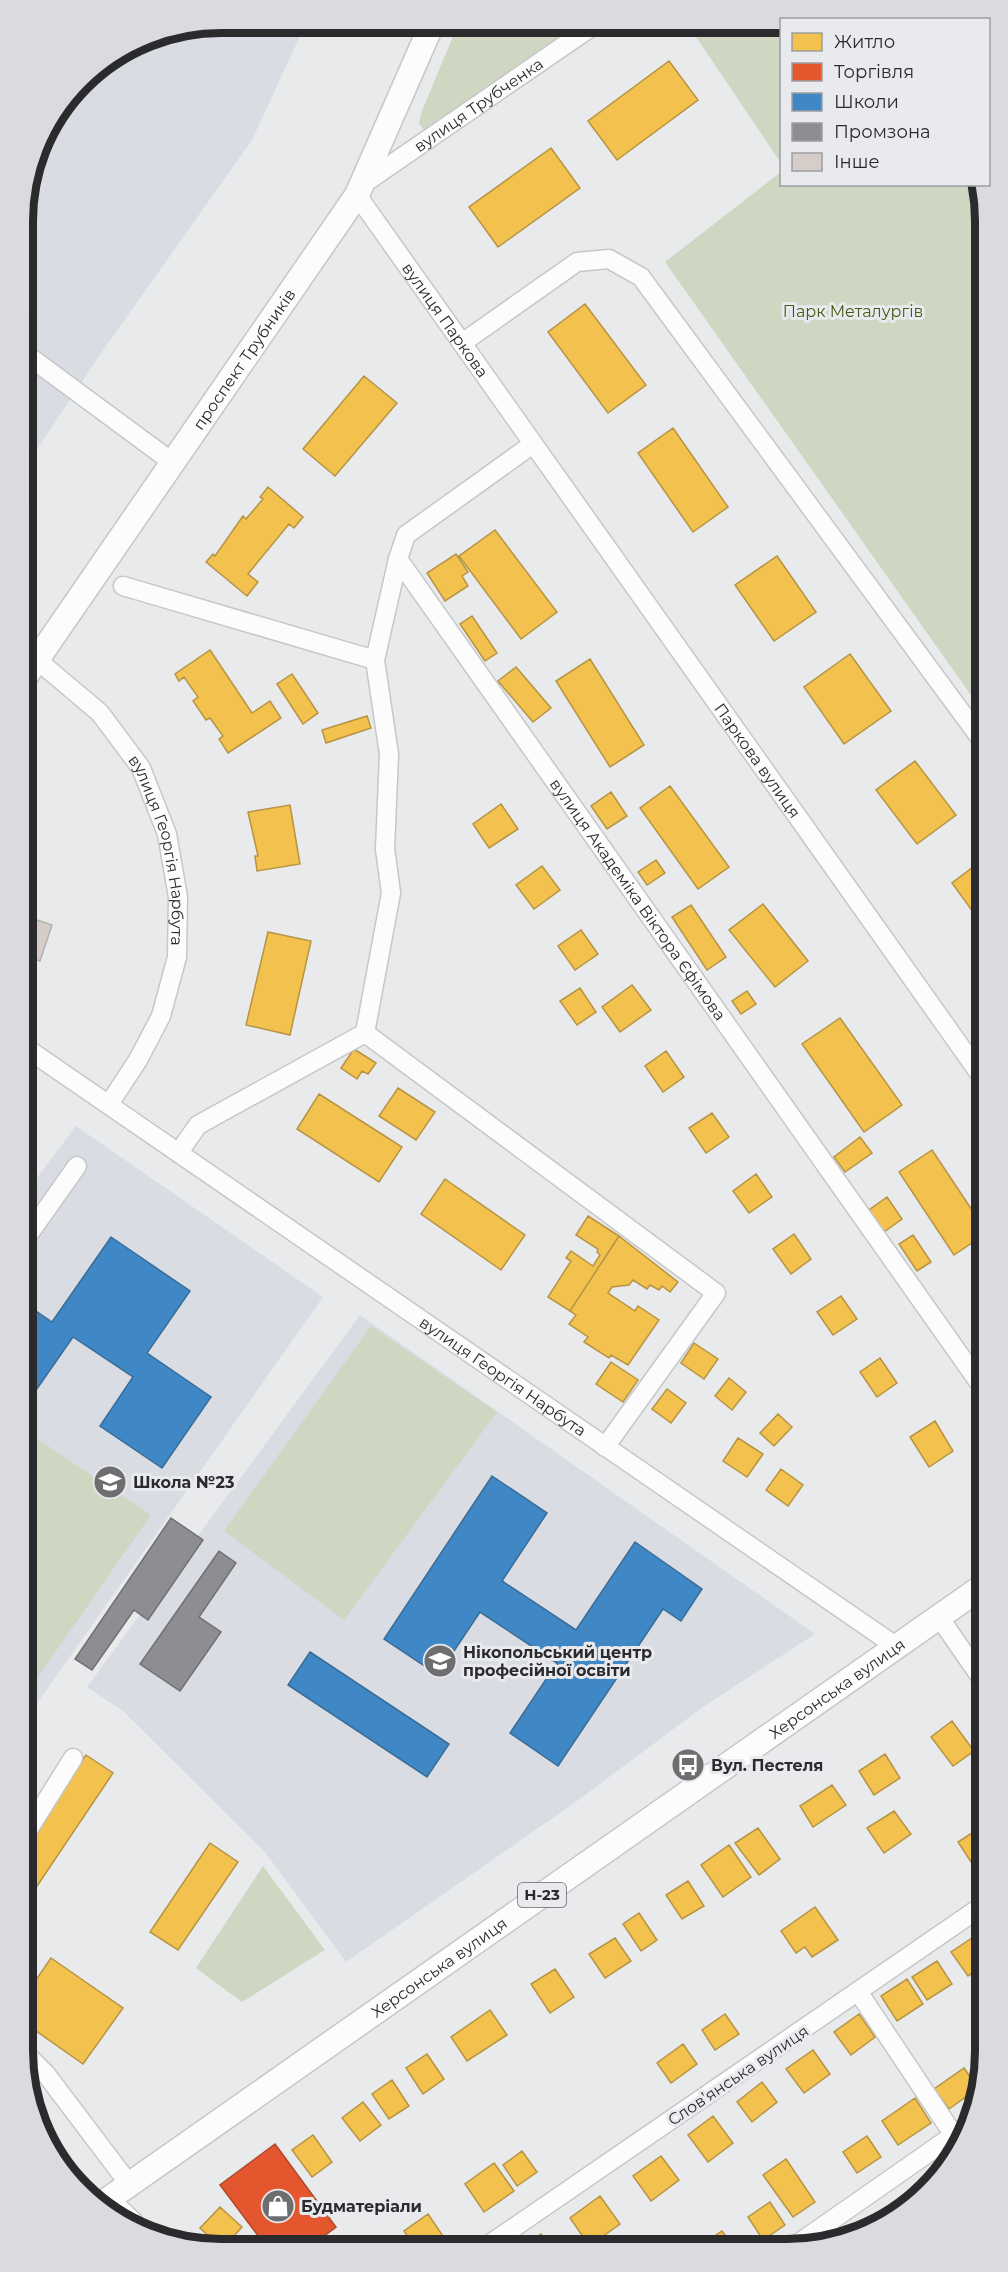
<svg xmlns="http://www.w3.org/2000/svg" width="1008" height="2272" font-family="Montserrat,sans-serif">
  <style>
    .built { fill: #d9dce2 }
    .green { fill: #cfd7c2 }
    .homes { fill: #f2c14e; stroke: #b69444; stroke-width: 1.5 }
    .shops { fill: #e4572e; stroke: #ac4a2e; stroke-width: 1.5 }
    .schools { fill: #3f88c5; stroke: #396c97; stroke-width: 1.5 }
    .industry { fill: #8d8d92; stroke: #707074; stroke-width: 1.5 }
    .building { fill: #d6cdc9; stroke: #b3b3b3; stroke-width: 1.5 }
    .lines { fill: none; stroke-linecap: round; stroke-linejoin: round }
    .minor-casing { stroke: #c6c7c9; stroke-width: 21 }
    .major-casing { stroke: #c6c7c9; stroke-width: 27 }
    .minor { stroke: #fcfcfc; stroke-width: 18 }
    .major { stroke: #fcfcfc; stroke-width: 24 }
    .labels { text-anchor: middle; stroke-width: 6; stroke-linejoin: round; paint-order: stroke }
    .shield { fill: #e8eaed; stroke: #646467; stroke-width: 1.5 }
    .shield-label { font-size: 15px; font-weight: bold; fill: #2b2b2d }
    .street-label { font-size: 16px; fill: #2b2b2d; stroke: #e8eaed }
    .park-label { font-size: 16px; fill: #495b13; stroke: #e8eaed }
    .poi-label { font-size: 16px; font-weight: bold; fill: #2b2b2d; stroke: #e8eaed; text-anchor: start }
    .rim { fill: none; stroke: #2b2b2d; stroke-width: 8 }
  </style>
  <rect width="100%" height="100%" fill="#e9eaec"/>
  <path class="built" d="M221 23H306L252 140 99 356 24 469 23 208 43 134 90 72 146 38Z
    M76 1126 323 1297 28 1716 26 1192Z
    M360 1315 815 1634 703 1707 577 1801 346 1962 265 1852 123 1711 87 1687Z"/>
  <path class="green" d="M458 24 580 25 425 132 419 123 422 111Z
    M688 25 781 26V163Z
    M781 172 782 184 979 185 980 708 665 262Z
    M371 1326 497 1412 344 1620 224 1531Z
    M27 1432 151 1515 28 1691Z
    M263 1866 325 1950 242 2002 196 1968Z"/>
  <path class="homes" d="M669 61 698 100 617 160 588 121Z
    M551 148 580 188 498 247 469 207Z
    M585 304 646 385 608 413 548 332Z
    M364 376 397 403 335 476 303 449Z
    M673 428 728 507 693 532 638 453Z
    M268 487 303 517 294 528 289 524 248 574 258 582 247 596 206 562 213 554 215 556 243 516 246 519 263 499 260 497Z
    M495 530 557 612 521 639 459 556Z
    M456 554 468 572 462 576 468 586 445 601 427 573Z
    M777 556 816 612 774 641 735 585Z
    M472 616 497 653 485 661 460 624Z
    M210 650 252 713 270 701 281 718 228 753 219 739 223 736 210 718 206 720 193 701 198 697 184 677 179 681 175 674Z
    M850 654 891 711 844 744 804 687Z
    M590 659 644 745 610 767 556 681Z
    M516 667 551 708 533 722 498 681Z
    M292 674 318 713 303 724 277 684Z
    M367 716 371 728 326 743 322 730Z
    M915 761 956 815 917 844 876 790Z
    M670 786 729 867 698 889 640 808Z
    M611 792 627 816 607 829 591 806Z
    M501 804 518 829 489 848 473 824Z
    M290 805 300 864 257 871 255 856H258L248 812Z
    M656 860 665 873 647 885 638 872Z
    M981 861V923L952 883Z
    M542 866 560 890 534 909 516 885Z
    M763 904 808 961 775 987 729 930Z
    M691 905 726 957 707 970 672 917Z
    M581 930 598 954 575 970 558 946Z
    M268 932 311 941 290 1035 246 1025Z
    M632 985 651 1010 620 1032 602 1007Z
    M580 988 596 1012 577 1025 560 1001Z
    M747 991 756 1004 741 1014 732 1001Z
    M840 1018 902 1105 864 1132 802 1044Z
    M354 1049 376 1063 368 1074 362 1071 357 1079 341 1068Z
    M666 1051 684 1077 663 1092 645 1066Z
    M398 1088 435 1112 416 1140 379 1116Z
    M319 1094 402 1147 379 1182 297 1129Z
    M712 1113 729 1137 706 1153 689 1128Z
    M860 1137 872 1153 845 1172 834 1157Z
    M932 1150 982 1225V1236L954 1255 899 1172Z
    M756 1174 772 1197 749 1213 733 1191Z
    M445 1179 525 1235 501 1270 421 1214Z
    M887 1197 902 1219 884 1232 869 1210Z
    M588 1216 619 1236 570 1311 548 1297 571 1261 566 1258 571 1251 593 1266 600 1255 597 1252 598 1249 576 1235Z
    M794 1234 811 1259 791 1274 773 1249Z
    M913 1235 931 1262 917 1271 899 1244Z
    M619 1236 678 1282 670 1292 662 1286 659 1290 650 1285 647 1289 633 1280 629 1285 612 1287 608 1293 635 1311 638 1306 659 1320 628 1365 611 1355 609 1358 584 1342 588 1337 569 1324 576 1315 570 1311Z
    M841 1296 857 1319 833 1335 817 1312Z
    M694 1343 718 1359 704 1379 681 1363Z
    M880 1358 897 1383 877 1397 860 1372Z
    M611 1362 638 1380 623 1402 596 1384Z
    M729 1378 746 1392 732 1410 715 1396Z
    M667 1389 686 1403 671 1423 652 1409Z
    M778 1414 792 1427 774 1446 760 1433Z
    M935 1421 953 1451 929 1467 910 1437Z
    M738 1438 763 1454 747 1477 723 1461Z
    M781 1469 803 1485 788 1506 766 1490Z
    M952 1721 974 1751 953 1766 931 1737Z
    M885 1754 900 1778 874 1795 859 1771Z
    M86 1755 113 1773 29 1898 28 1841Z
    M832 1785 846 1805 813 1827 800 1806Z
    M894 1811 911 1834 884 1853 867 1828Z
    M758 1828 780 1859 759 1875 735 1843Z
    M975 1831 984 1845V1857L973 1865 958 1842Z
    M210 1843 238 1862 178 1950 150 1932Z
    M729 1845 751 1877 723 1897 701 1865Z
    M688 1881 704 1906 682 1919 666 1895Z
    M815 1907 838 1940 812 1957 805 1947 796 1953 781 1931Z
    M639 1913 657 1940 641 1951 623 1924Z
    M975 1936 985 1949V1965L968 1976 951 1952Z
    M615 1938 631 1961 605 1978 589 1954Z
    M51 1958 123 2008 83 2064 29 2026V1990Z
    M937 1961 952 1984 927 2000 912 1977Z
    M555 1969 574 1997 550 2013 531 1984Z
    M907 1979 923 2004 897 2021 881 1996Z
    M490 2010 507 2035 467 2061 451 2037Z
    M725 2014 739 2034 715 2050 702 2030Z
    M859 2014 875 2037 851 2055 834 2032Z
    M683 2044 697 2064 671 2083 657 2063Z
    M813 2050 830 2074 804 2093 786 2069Z
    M427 2054 444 2079 423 2094 406 2068Z
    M964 2068 978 2088 949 2109 934 2089Z
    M392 2080 409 2106 389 2119 372 2094Z
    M762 2082 777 2102 752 2122 737 2102Z
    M915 2098 931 2123 898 2145 882 2121Z
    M363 2102 381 2125 360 2141 342 2118Z
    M713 2116 733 2143 708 2162 688 2135Z
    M313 2135 332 2162 312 2177 292 2150Z
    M867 2136 881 2157 857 2173 843 2152Z
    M522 2151 537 2172 517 2186 503 2165Z
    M661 2156 679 2180 651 2201 633 2176Z
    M786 2159 815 2202 793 2217 763 2175Z
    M494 2163 514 2191 484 2212 465 2184Z
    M600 2196 620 2224 592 2244H588L570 2218Z
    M770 2202 785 2225 763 2240 748 2217Z
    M220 2207 242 2227 225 2246H219L200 2228Z
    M428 2214 445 2239 437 2245H413L404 2231Z
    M722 2231 731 2243H704Z
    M541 2234 547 2244H526Z
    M395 2237 401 2245H384Z"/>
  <path class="shops" d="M26 1134 32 1138 26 1147Z
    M275 2144 336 2227 312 2245H265L220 2185Z"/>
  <path class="schools" d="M111 1237 190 1291 147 1353 211 1397 162 1468 100 1426 133 1377 73 1337 27 1403V1305L52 1322Z
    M492 1476 547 1513 502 1581 576 1630 635 1542 702 1589 681 1621 663 1609 558 1766 510 1733 557 1663 480 1612 438 1675 384 1639Z
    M310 1652 449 1744 427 1777 288 1685Z"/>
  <path class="industry" d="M171 1518 203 1540 148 1620 134 1610 92 1670 75 1659Z
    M219 1551 236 1563 199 1617 221 1632 180 1691 140 1664Z"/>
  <path class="building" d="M25 916 52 925 40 961 25 956Z"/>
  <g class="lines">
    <g class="minor-casing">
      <g id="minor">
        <path id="s1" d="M363 184 594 25"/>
        <path id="s2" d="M357 195 982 1077"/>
        <path d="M462 343 577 262 609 259 641 277 981 739"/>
        <path d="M23 352 172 462"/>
        <path id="s3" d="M533 444 406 535 398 559 983 1388"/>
        <path d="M123 586 375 660"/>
        <path id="s4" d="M36 659 100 713 141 768 167 834 178 897 177 957 161 1016 138 1060 109 1104"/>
        <path d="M365 1033 716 1293 605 1447"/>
        <path id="s5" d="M26 1048 897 1647"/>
        <path d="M179 1152 198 1125 365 1033 391 893 385 849 389 754 375 660 398 559"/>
        <path d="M26 1238 77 1166"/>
        <path d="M939 1617 984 1682"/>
        <path d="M28 1830 73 1758"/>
        <path d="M859 1993 953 2134"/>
        <path d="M29 2057 46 2074 129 2184"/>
        <path d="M109 2198 133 2221"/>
        <path d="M799 2243 971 2123"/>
        <path d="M490 2244 985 1904"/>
      </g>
    </g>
    <g class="major-casing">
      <g id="major">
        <path id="s6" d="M25 677 357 195 432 24"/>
        <path id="s7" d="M100 2205 983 1586"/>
      </g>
    </g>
    <use href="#minor" class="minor"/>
    <use href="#major" class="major"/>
  </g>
  <defs>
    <g id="school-disc" transform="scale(1.725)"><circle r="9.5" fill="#6e6e70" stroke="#e8eaed"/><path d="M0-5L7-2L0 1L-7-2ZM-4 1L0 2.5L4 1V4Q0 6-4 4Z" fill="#fff"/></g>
    <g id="university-disc" transform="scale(1.725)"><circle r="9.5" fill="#6e6e70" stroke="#e8eaed"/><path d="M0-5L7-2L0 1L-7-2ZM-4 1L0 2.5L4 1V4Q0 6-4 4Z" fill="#fff"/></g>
    <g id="bus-disc" transform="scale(1.725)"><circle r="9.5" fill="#6e6e70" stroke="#e8eaed"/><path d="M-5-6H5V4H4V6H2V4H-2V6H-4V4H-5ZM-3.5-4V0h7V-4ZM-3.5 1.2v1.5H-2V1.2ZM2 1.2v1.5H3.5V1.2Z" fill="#fff"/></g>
    <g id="shop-disc" transform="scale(1.725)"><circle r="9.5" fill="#6e6e70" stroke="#e8eaed"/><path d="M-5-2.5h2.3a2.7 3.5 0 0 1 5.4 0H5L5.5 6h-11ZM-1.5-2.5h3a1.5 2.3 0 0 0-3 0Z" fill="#fff"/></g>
  </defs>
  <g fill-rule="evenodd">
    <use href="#school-disc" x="110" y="1482"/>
    <use href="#university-disc" x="440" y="1661"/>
    <use href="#bus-disc" x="688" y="1765"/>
    <use href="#shop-disc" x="278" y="2206"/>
  </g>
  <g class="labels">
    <rect class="shield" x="518" y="1883" width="48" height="24" rx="4.5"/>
    <g class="shield-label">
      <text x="542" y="1900">Н-23</text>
    </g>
    <g class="street-label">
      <text dy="6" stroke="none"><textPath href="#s1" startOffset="140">вулиця Трубченка</textPath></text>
      <text dy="6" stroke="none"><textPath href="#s2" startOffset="153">вулиця Паркова</textPath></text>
      <text dy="6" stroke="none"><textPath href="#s6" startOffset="386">проспект Трубників</textPath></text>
      <text dy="6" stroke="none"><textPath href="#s2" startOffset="693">Паркова вулиця</textPath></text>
      <text dy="6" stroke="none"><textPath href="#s4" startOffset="237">вулиця Георгія Нарбута</textPath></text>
      <text dy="6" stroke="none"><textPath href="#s3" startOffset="598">вулиця Академіка Віктора Єфімова</textPath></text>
      <text dy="6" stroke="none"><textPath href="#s5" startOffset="579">вулиця Георгія Нарбута</textPath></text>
      <text dy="6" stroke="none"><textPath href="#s7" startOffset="900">Херсонська вулиця</textPath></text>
      <text dy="6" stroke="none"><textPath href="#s7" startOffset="414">Херсонська вулиця</textPath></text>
      <text transform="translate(738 2075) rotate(-34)" y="6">Словʼянська вулиця</text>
    </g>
    <g class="park-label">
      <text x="853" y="317">Парк Металургів</text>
    </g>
    <g class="poi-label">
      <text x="133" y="1488">Школа №23</text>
      <text x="463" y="1658">Нікопольський центр<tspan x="463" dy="18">професійної освіти</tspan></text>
      <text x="711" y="1771">Вул. Пестеля</text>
      <text x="301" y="2212">Будматеріали</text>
    </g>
  </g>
  <path d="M0 0H1008V2272H0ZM221 33H787A188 188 0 0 1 975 221V2051A188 188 0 0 1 787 2239H221A188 188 0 0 1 33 2051V221A188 188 0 0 1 221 33Z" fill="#d9dbde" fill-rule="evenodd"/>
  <path class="rim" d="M221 33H787A188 188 0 0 1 975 221V2051A188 188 0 0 1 787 2239H221A188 188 0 0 1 33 2051V221A188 188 0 0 1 221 33Z"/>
  <rect x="780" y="18" width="210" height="168" fill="#e8eaed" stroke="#9c9ea0" stroke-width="1.5"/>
  <rect x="792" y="33" width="30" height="18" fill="#f2c14e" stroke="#9c9ea0" stroke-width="1.5"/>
  <text x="834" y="48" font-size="18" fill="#2b2b2d">Житло</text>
  <rect x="792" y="63" width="30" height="18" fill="#e4572e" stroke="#9c9ea0" stroke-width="1.5"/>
  <text x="834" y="78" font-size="18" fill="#2b2b2d">Торгівля</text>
  <rect x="792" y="93" width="30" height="18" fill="#3f88c5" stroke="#9c9ea0" stroke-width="1.5"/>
  <text x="834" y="108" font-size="18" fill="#2b2b2d">Школи</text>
  <rect x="792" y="123" width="30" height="18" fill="#8d8d92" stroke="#9c9ea0" stroke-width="1.5"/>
  <text x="834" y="138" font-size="18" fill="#2b2b2d">Промзона</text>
  <rect x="792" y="153" width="30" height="18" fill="#d6cdc9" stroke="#9c9ea0" stroke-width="1.5"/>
  <text x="834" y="168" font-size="18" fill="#2b2b2d">Інше</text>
</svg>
